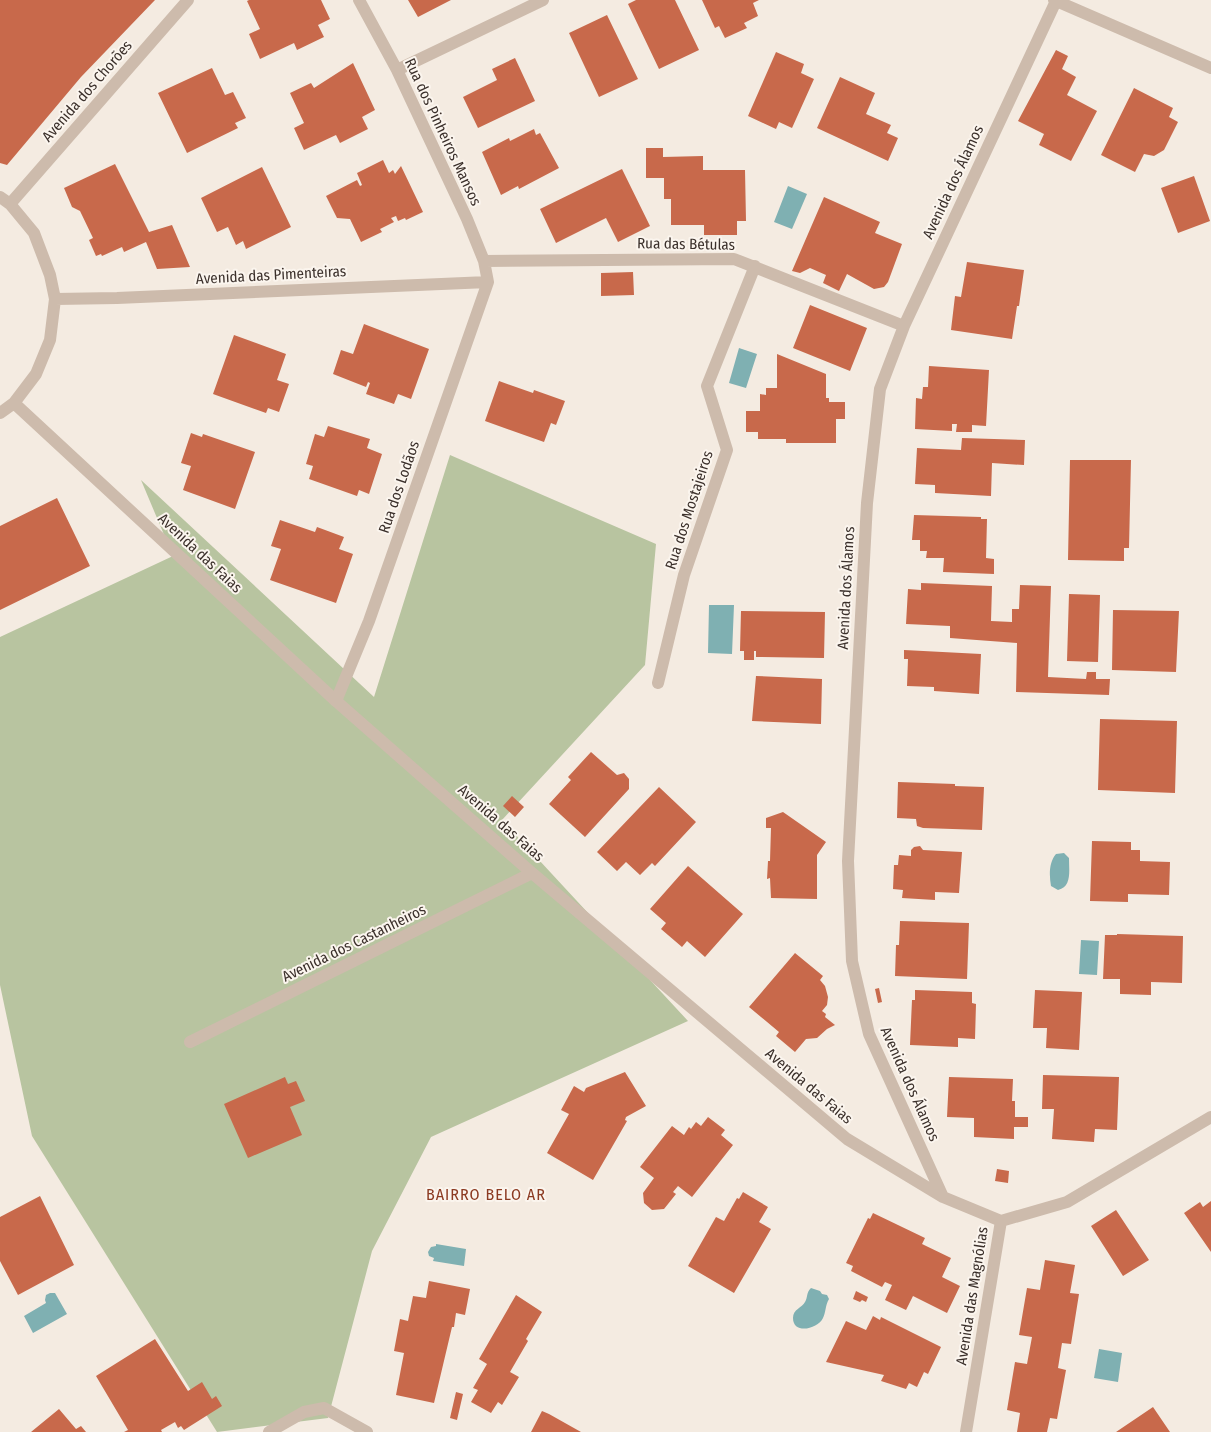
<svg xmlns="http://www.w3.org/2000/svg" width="1211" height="1432" font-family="'Fira Sans Condensed',sans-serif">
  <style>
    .green { fill: #b8c4a0 }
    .water { fill: #7fb0b2 }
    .building { fill: #c8694b }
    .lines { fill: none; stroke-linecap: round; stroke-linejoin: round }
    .minor { stroke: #cdbbac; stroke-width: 12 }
    .labels { text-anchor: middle; stroke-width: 4; stroke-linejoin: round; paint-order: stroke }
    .street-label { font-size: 15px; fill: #3b302b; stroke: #fbf5ee }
    .neighbourhood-label { font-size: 16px; letter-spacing: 1px; fill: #8c3b22; stroke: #fbf5ee }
  </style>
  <rect width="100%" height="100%" fill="#f4ebe1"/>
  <path class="green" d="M450 455 656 544 645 665 502 820 688 1021 431 1137 372 1251 328 1418 217 1432 32 1136 0 985V637L173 556 141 480 374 697Z"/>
  <path class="water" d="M788 186 807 194 792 229 774 222Z
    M739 348 757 354 746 388 729 383Z
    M709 605H734L732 654 708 653Z
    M1064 853 1069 858C1069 871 1072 887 1058 890L1051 886C1049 875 1049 862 1056 854Z
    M1081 940 1099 941 1097 975 1079 974Z
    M436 1244 466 1249 464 1266 433 1261 434 1258 429 1256 428 1252 431 1247 436 1246Z
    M811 1288 820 1291 822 1294 827 1295 829 1299C825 1306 826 1312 823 1318 818 1329 793 1335 793 1318 793 1309 802 1308 805 1302 808 1297 806 1293 811 1288Z
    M50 1293H55L67 1314 33 1333 24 1316 46 1303 45 1300 46 1295Z
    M1099 1349 1122 1353 1118 1382 1094 1378Z"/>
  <path class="building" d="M0 0H155L81 77 7 165 0 163Z
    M249 0H321L330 19 318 25 324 37 297 50 294 43 260 59 249 34 260 29 247 1Z
    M408 0H451L418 17Z
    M636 0H675L699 50 659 69 628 4Z
    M702 0H759L753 3 758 16 744 23 747 28 725 38 719 26 715 28Z
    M607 15 638 79 599 97 569 33Z
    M1056 50 1068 56 1062 69 1076 77 1067 95 1097 111 1071 161 1039 145 1044 134 1018 121Z
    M776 52 804 64 801 73 814 79 792 128 779 122 776 129 748 116Z
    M515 58 535 101 478 128 463 97 497 80 492 69Z
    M353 63 375 110 362 117 368 129 340 143 336 135 304 150 294 128 304 123 290 93 311 83 314 88Z
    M212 68 225 95 233 92 246 118 235 123 238 128 187 153 158 93Z
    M840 77 875 93 866 114 891 125 887 133 898 138 888 161 817 128Z
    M1134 88 1173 108 1169 117 1178 122 1164 150 1154 156 1144 154 1135 172 1101 155Z
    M534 129 536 135 540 133 559 168 519 189 518 186 501 195 482 152 509 138 510 141Z
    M646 148H663V157L703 156V170H745L746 221H737V235H704V225H671V199H664V178H646Z
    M383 160 389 173 393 170 395 174 401 166 423 212 406 220 405 218 398 221 396 216 391 218 394 222 380 229 382 232 361 242 350 219 337 218 326 196 357 180 360 186 362 185 357 173Z
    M115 164 149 232 172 225 190 267 157 269 146 242 124 252 122 247 102 256 101 254 96 256 89 240 93 238 80 211 72 207 64 188Z
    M262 167 291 227 246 249 243 241 236 245 228 227 217 232 201 198Z
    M622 169 650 226 618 242 606 218 556 243 540 209Z
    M1194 176 1210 221 1178 233 1161 188Z
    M824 197 880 222 875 233 902 244 888 282 884 287 874 289 847 274 839 291 823 283 826 275 810 268 800 273 792 271Z
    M967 262 1024 270 1019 306H1017L1012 339 951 330 955 296 961 297Z
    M633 272 634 295 601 296V273Z
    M810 305 867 328 850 371 793 348Z
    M364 324 429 349 411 399 398 394 394 404 366 394 370 383 368 382 366 387 333 374 341 350 353 354Z
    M234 335 286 354 277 380 289 384 279 412 268 408 266 413 213 394Z
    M777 354 826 374V398H829V402H845V419H836V443H786V439H758V432H746V411H760V394L766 395V388H777Z
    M929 366 989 370 986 426 972 425V432H956L957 424H952V431L915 429 916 398 922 399 923 387H928Z
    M499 381 533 393 534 390 565 401 556 425 551 423 544 442 485 421Z
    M328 426 370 439 367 448 382 454 369 494 359 490 357 496 309 479 313 466 306 464 315 434 324 437Z
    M191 433 202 437 203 434 255 452 235 509 183 490 191 466 181 463Z
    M962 438 1025 440 1024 465 992 463 991 496 935 493V485L915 484 917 448 961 450Z
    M1070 460H1131L1129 548H1124V561L1068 560Z
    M57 498 90 566 0 610V526Z
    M914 515 981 517V519H987L986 558 994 559V574L943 572 944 558H926L927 551H920V540H912Z
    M280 520 315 532 317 527 344 537 339 549 353 554 336 603 270 580 281 549 271 546Z
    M921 583 992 586 991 621 1012 622V609H1019L1020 585 1051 586 1048 677 1086 679 1087 672H1096V679H1110L1109 695 1016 692 1017 643 950 638V626L906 624 908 589 921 590Z
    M1069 594 1100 595 1098 662 1067 661Z
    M1113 610 1179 611 1176 672 1112 670Z
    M741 611 825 612 824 658 756 657V651H754V660H744V651H740Z
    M904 650 981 654 979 694 934 691V687L907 686 908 659H904Z
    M756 676 822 679 821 724 752 721Z
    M1100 719 1177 721 1175 793 1098 790Z
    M591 752 617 775 624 773 629 779V789L585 837 549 804 571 780 568 777Z
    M898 782 955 784V786L984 787 982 830 923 828 917 826 916 819 897 818Z
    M659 787 696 822 655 866 652 863 640 875 626 862 617 871 597 852Z
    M512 796 524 807 515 817 503 806Z
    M783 812 826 842 817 855V899L771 898 770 878 767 879 768 861H770L771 828H766V818Z
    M1092 841 1131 842V850H1140V861L1170 862 1169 895 1128 894V902L1090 901Z
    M920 846 923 850 962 852 959 893 935 892V900L902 898 903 890 893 889 894 865H898L899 855 911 856V850L914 847Z
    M688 866 743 914 705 957 687 941 682 947 661 929 666 923 650 909Z
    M900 921 969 923 967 979 895 976 896 945H899Z
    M1117 934 1183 936 1182 983 1151 982V995L1120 994V979H1103L1105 935H1117Z
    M795 953 823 976 820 980 825 986 828 997 827 1005 822 1011 826 1014 825 1017 835 1025 827 1029 817 1038 806 1039 795 1052 776 1036 779 1032 749 1007Z
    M879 988 882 1002 878 1003 875 989Z
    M915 990 972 992V1003L976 1004 975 1039 958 1038V1047L910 1045 912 1000H915Z
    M1035 990 1082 992 1079 1050 1046 1048 1047 1028H1033Z
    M625 1072 646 1106 626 1117 625 1120 627 1121 593 1180 547 1153 569 1114 561 1110 574 1086 584 1092 586 1088Z
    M1043 1075 1119 1077 1117 1130 1095 1129 1094 1142 1052 1139 1054 1109H1042Z
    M285 1077 288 1084 296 1081 305 1101 290 1107 302 1135 248 1158 224 1104Z
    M949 1077 1013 1079 1012 1101H1015V1117H1028V1127H1014V1139L974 1137V1118L947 1117Z
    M708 1117 725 1130 721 1135 733 1145 692 1197 678 1186 673 1192 676 1194 664 1209 652 1210 644 1203 643 1193 654 1178 640 1167 672 1126 684 1135 689 1127 691 1129 696 1122 701 1126Z
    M997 1169 1009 1171 1008 1183 995 1181Z
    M743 1192 768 1207 759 1222 771 1229 734 1293 688 1266 716 1217 724 1221 737 1198 739 1199Z
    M40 1196 74 1265 18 1295 0 1261V1217Z
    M1211 1201V1252L1184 1213 1200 1202 1203 1207Z
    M1116 1210 1149 1260 1123 1276 1091 1226Z
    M873 1213 925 1238 922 1244 951 1258 942 1277 960 1286 947 1313 913 1296 906 1310 885 1300 892 1285 885 1282 882 1287 851 1271 853 1266 846 1263 868 1218 870 1219Z
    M1045 1260 1075 1265 1070 1293 1079 1294 1071 1344 1062 1343 1058 1368 1066 1370 1057 1419 1050 1418 1047 1432H1017L1020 1413 1007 1410 1015 1362 1027 1364 1032 1337 1019 1335 1027 1288 1040 1290Z
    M429 1281 470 1289 465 1315 456 1313 454 1327H452L434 1403 396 1395 404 1353 394 1351 400 1319 408 1321 413 1296 426 1298Z
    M856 1291 868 1297 866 1302 862 1300 860 1302 853 1299Z
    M516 1295 542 1312 526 1339 528 1341 510 1372 519 1377 502 1405 498 1402 491 1413 471 1402 478 1390 473 1388 487 1364 479 1359Z
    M873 1316 880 1320 881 1317 941 1347 928 1374 924 1372 917 1387 909 1383 906 1389 881 1381 884 1375 826 1362 846 1321 866 1330Z
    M155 1339 188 1391 202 1382 212 1399 216 1396 222 1406 184 1430 181 1426 178 1428 175 1422 161 1430 162 1432H124L128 1430 96 1376Z
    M456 1392 463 1394 457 1420 450 1418Z
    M1153 1407 1170 1432H1116Z
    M59 1409 76 1429 81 1426 86 1432H31Z
    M542 1411 549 1414 581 1432H531Z"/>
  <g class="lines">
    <path class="minor" d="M359 0 397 70 467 219 484 261 488 282
      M1054 0 1211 68
      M397 70 543 0
      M0 197 10 204 34 233 50 275 55 299 50 340 36 374 14 403 0 413
      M10 204 188 0
      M484 261 734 259 904 326
      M55 299 117 298 488 282
      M14 403 336 701 532 873 847 1139 943 1197 1001 1221
      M658 683 684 575 727 450 707 386 755 266
      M336 701 369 621 488 282
      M190 1042 532 873
      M943 1197 869 1034 852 961 848 861 867 503 880 389 904 326 1056 1
      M269 1432 304 1412 324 1408 367 1432
      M966 1432 1001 1221 1067 1202 1211 1117"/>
  </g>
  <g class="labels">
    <g class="street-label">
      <text transform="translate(87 91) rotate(-49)" y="5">Avenida dos Chorões</text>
      <text transform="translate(443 132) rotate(65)" y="5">Rua dos Pinheiros Mansos</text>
      <text transform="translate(953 182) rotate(-65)" y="5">Avenida dos Álamos</text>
      <text transform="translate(686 244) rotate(1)" y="5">Rua das Bétulas</text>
      <text transform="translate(271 275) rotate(-3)" y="5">Avenida das Pimenteiras</text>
      <text transform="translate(399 487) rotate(-71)" y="5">Rua dos Lodãos</text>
      <text transform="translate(689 510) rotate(-72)" y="5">Rua dos Mostajeiros</text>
      <text transform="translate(200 553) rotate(43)" y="5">Avenida das Faias</text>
      <text transform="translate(846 588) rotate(-87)" y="5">Avenida dos Álamos</text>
      <text transform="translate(501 823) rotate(41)" y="5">Avenida das Faias</text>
      <text transform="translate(354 943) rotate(-26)" y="5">Avenida dos Castanheiros</text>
      <text transform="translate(910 1084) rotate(66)" y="5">Avenida dos Álamos</text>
      <text transform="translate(809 1086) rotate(40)" y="5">Avenida das Faias</text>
      <text transform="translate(972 1296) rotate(-81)" y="5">Avenida das Magnólias</text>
    </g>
    <g class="neighbourhood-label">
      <text x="486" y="1200">BAIRRO BELO AR</text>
    </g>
  </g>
</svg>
